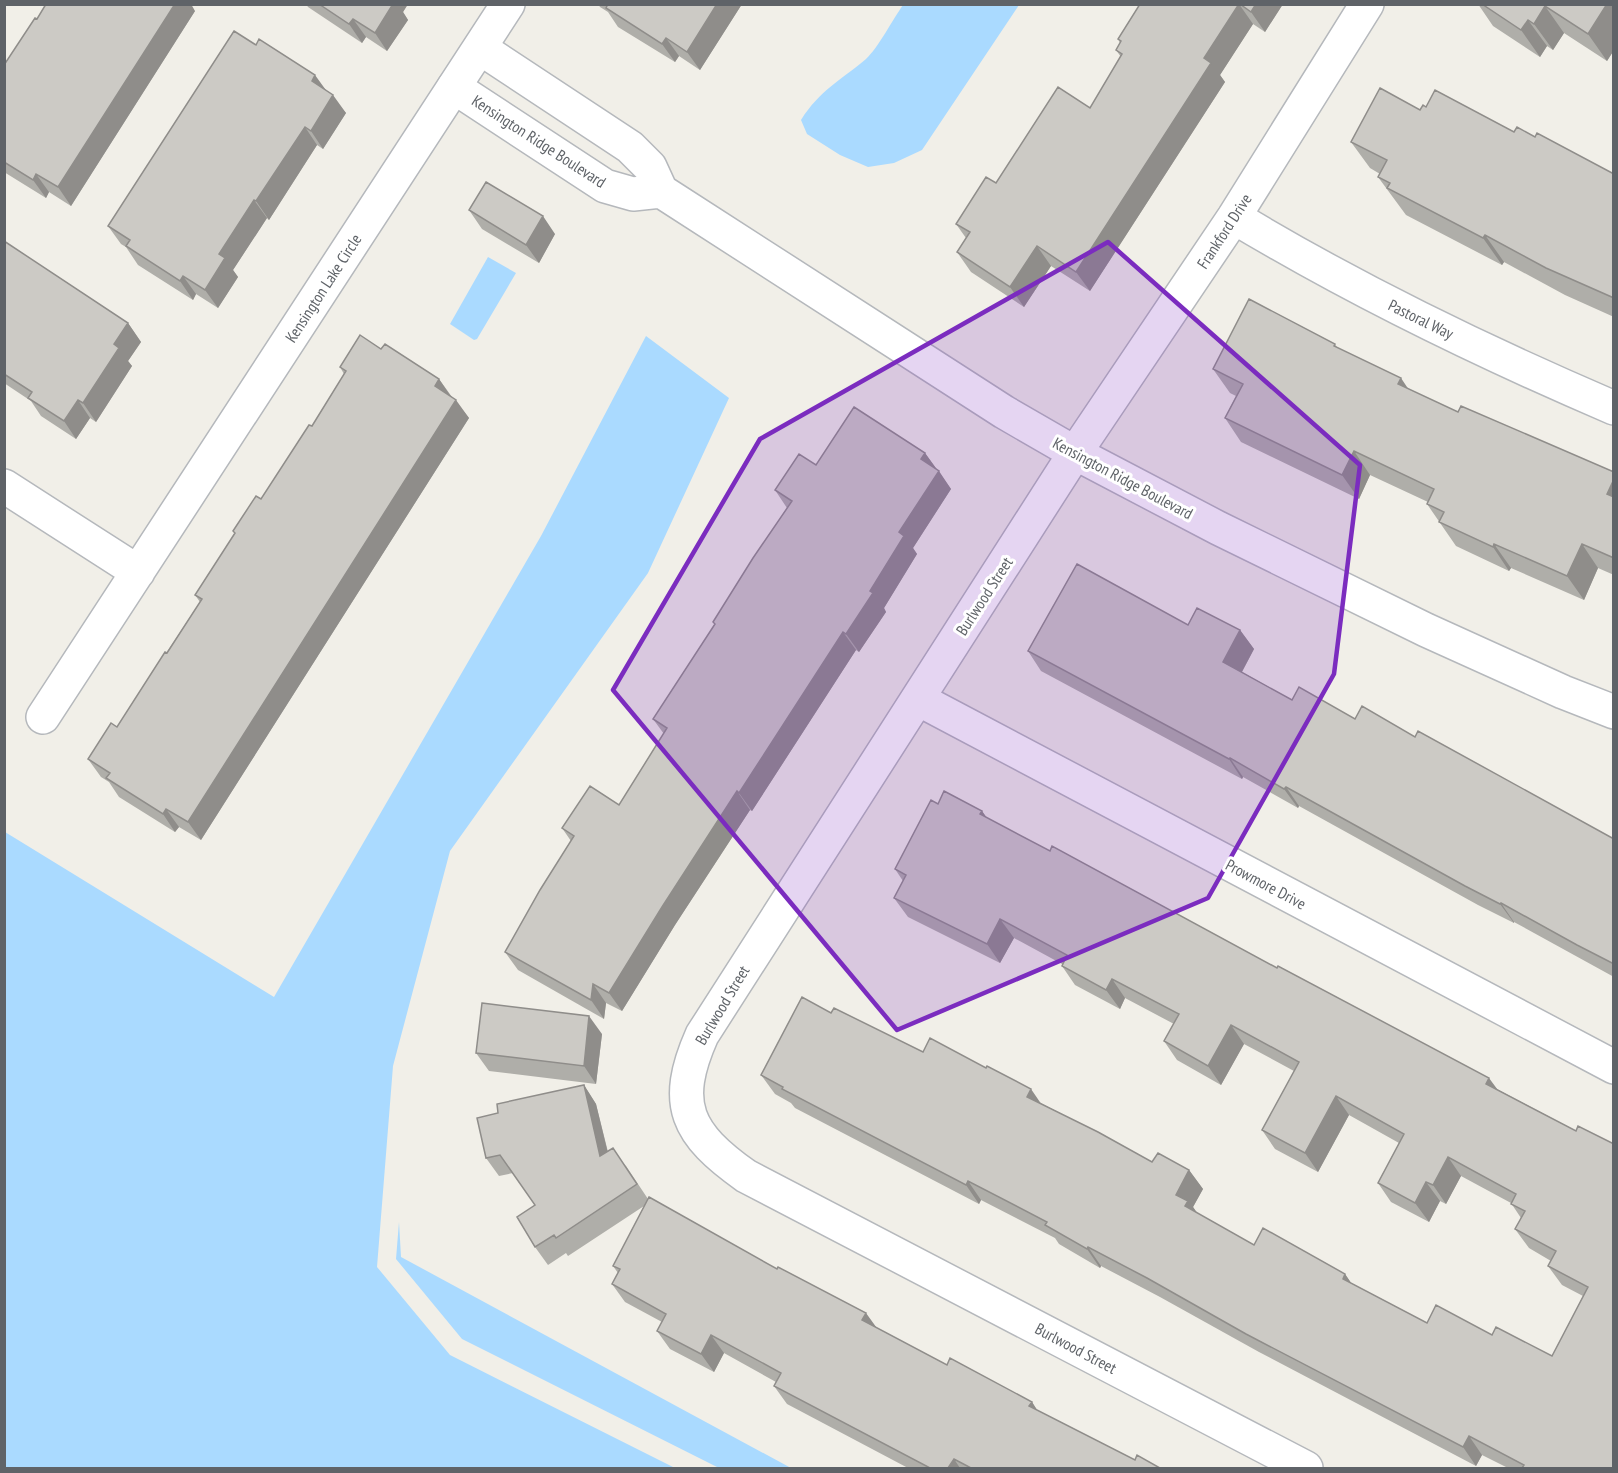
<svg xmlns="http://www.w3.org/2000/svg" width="1618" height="1473" font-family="'PT Sans Narrow',sans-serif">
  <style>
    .water { fill: #aadaff }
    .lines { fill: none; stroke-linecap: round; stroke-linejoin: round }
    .minor-casing { stroke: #b5b8bc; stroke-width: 36 }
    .tertiary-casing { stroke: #b5b8bc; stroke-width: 36 }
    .minor { stroke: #fff; stroke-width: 33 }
    .tertiary { stroke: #fff; stroke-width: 33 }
    .wall { fill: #afaea9 }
    .shaded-wall { fill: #8f8d8a }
    .building { fill: #cccac5; stroke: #8f8d8a; stroke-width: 1.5 }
    .marked { fill: #7b2cbf; fill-opacity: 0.2; stroke: #7b2cbf; stroke-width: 4.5; stroke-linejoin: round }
    .labels { text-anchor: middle; stroke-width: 6; stroke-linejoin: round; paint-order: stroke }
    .street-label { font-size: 16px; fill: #5f6368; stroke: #fff }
  </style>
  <rect width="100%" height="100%" fill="#f1efe8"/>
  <path class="water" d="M903 5H1019L922 150 894 163 868 167 840 155 807 134 801 120C820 90 840 81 866 59 878 48 893 19 903 5Z
    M488 257 516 273 477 339 474 340 450 324Z
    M646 336 729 398 648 573 450 851 393 1066 377 1267 450 1355 675 1468H5V832L274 997 541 536Z
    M399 1222 401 1257 791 1468H719L462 1339 396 1259Z"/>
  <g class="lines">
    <g class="minor-casing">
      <path id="minor" d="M1234 217C1355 290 1483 352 1614 408
        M4 486 138 572
        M918 699 1614 1067
        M43 717 508 4
        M1306 1468 746 1176C687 1134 671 1105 702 1035L1075 453 1234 217 1367 4"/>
    </g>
    <g class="tertiary-casing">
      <path id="tertiary" d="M480 48 630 147 650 167 661 191 1004 412 1075 453 1218 528 1426 630 1563 692 1614 712
        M454 87 605 186 633 194 661 191"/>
    </g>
    <use href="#minor" class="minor"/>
    <use href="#tertiary" class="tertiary"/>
  </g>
  <path class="wall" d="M306 4H408L403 12 408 20 387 51 366 37 362 43 308 7Z
    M598 4H742L700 70 679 56 675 62 618 27 608 12 600 7Z
    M1140 4H1283L1265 32 1253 24 1220 75 1225 82 1090 291 1051 266 1024 307 971 272 957 252 966 238 956 224 996 183 1090 108 1121 57 1116 50 1120 43 1118 39Z
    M1478 4H1614V50L1607 61 1564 33 1553 50 1547 46 1540 57 1493 26Z
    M195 11 71 206 49 192 46 198 4 172V65L37 19Z
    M325 90 346 113 323 149 317 145 269 220 267 218 233 270 238 277 218 308 196 294 193 300 138 265 126 247 121 244 108 226Z
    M1426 107 1514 132 1535 137 1614 174V317L1565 295 1504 262 1502 265 1406 215 1378 177 1380 174 1370 168 1351 142Z
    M469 210 555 234 539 263 482 229Z
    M4 241 128 323 141 342 128 361 132 366 96 422 90 418 76 439 41 416 31 401 4 383Z
    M1335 344 1338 349 1408 389 1458 412 1614 472V575L1598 568 1584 600 1511 568 1509 571 1456 546 1427 504 1428 502 1370 475 1359 499 1241 442 1225 418 1236 396 1230 393 1213 369Z
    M381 349 439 379 452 397 469 418 201 840 179 827 175 832 119 797 109 782 101 777 88 759 117 727 200 602 195 595 235 534 233 531 261 499 312 426 344 374 340 367Z
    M925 453 951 489 913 548 917 554 884 608 886 612 859 652 856 650 752 811 750 810 675 925 622 1011 606 1003 604 1019 518 970 505 952 571 841 562 828 619 805 664 734 653 719 715 624 713 622 787 508 775 490 816 465Z
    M1188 625 1240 630 1254 649 1242 672 1292 700 1415 737 1614 839V977L1514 922V923L1478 905 1299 806 1298 808 1243 777 1242 779 1041 671 1028 651Z
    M938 804 982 811 987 818 1576 1131 1614 1468H1508L1482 1455 1476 1466 1259 1352 1160 1297 1101 1266 1100 1268 1059 1244 1055 1238 981 1200 979 1204 795 1108 791 1103 775 1094 761 1075 831 1013 923 1052 1041 1103 1152 1162 1189 1170 1203 1189 1193 1207 1197 1213 1254 1245 1345 1274 1351 1283 1427 1323 1492 1335 1552 1356 1583 1296 1562 1285 1548 1266 1551 1261 1529 1248 1515 1229 1521 1218 1511 1203 1461 1176 1446 1204 1440 1201 1429 1222 1391 1202 1378 1183 1399 1143 1349 1115 1318 1172 1275 1149 1262 1130 1294 1071 1244 1044 1221 1085 1177 1060 1164 1041 1174 1024 1125 998 1120 1009 1075 985 1062 966V964L1014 938 1000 963 908 917 894 898 903 881 895 869Z
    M602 1034 596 1084 489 1071 476 1053Z
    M584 1085 596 1104 608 1152 626 1166 648 1199 877 1328 947 1365 1032 1402 1037 1410 1135 1460 1160 1468H908L787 1404 774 1386 776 1382 724 1353 714 1372 670 1349 657 1331 662 1322 625 1302 612 1284 618 1273 613 1266 644 1206 568 1256 566 1253 548 1265 535 1247V1205L513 1173 499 1176 486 1158 498 1113Z"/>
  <path class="shaded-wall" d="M175 4H191L195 11 71 206 58 187Z
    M393 4H408L403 12 408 20 387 51 375 33Z
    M717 4H742L700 70 687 52Z
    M1239 4 1253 24 1220 75 1225 82 1090 291 1076 272 1204 58Z
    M1256 4H1283L1265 32 1251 12Z
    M1607 4H1614V50L1607 61 1588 34Z
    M1545 6 1564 33 1553 50 1534 24Z
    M353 19 366 37 362 43 349 24Z
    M1528 20 1547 46 1540 57 1521 30Z
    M666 38 679 56 675 62 662 44Z
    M315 75 328 93 312 81Z
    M333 95 346 113 323 149 311 131Z
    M305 127 317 145 269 220 256 201Z
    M36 174 49 192 46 198 33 180Z
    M254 200 267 218 233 270 238 277 218 308 205 290 219 254Z
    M543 216 555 234 539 263 526 245Z
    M1485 235 1504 262 1502 265 1483 238Z
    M1037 246 1051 266 1024 307 1010 287Z
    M183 276 196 294 193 300 180 281Z
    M128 323 141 342 128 361 132 366 96 422 83 403 114 344Z
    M1401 378 1417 402 1398 384Z
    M439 379 452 398 435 386Z
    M78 400 90 418 76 439 64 421Z
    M456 400 469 418 201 840 188 822Z
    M1354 451 1370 475 1359 499 1342 475Z
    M925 453 938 471 921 459Z
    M939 471 951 489 913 548 917 554 884 608 886 612 859 652 846 634 870 591 899 532Z
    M1614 479V503L1607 494Z
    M1494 544 1511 568 1509 571 1493 547Z
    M1582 544 1598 568 1584 600 1567 576Z
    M1240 630 1254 649 1237 681 1223 662Z
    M843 632 856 650 752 811 739 793Z
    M1230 758 1243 777 1242 779 1229 759Z
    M1286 787 1299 806 1298 808 1284 789Z
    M737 791 750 810 675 925 622 1011 609 993 662 907Z
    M166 809 179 827 175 832 163 814Z
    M982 811 995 830 980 814Z
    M1501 903 1514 922V923L1500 904Z
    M1000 919 1014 938 1000 963 987 944Z
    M1112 979 1125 998 1120 1009 1106 990Z
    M593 984 606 1003 604 1019 591 1000Z
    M589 1016 602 1034 596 1084 584 1066Z
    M1231 1025 1244 1044 1221 1085 1208 1066Z
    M1489 1078 1503 1097 1486 1084Z
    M584 1085 596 1104 613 1174 600 1156Z
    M1031 1089 1044 1108 1027 1097Z
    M1336 1096 1349 1115 1318 1172 1305 1153Z
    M1448 1157 1461 1176 1446 1204 1433 1185Z
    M1189 1170 1203 1189 1193 1207 1202 1220 1199 1225 1176 1195Z
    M968 1181 981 1200 979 1204 966 1185Z
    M1426 1182 1440 1201 1429 1222 1415 1203Z
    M1088 1247 1101 1266 1100 1268 1087 1249Z
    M1345 1274 1358 1293 1343 1279Z
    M866 1313 879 1331 862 1320Z
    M711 1335 724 1353 714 1372 701 1354Z
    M1032 1402 1044 1421 1029 1406Z
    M1469 1436 1482 1455 1476 1466 1463 1447Z
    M954 1459 960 1468H948Z"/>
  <path class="building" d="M46 4H175L58 187 36 174 33 180 4 162V65L35 18 37 19Z
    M319 4H393L375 33 353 19 349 24Z
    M608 4H717L687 52 666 38 662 44 606 8Z
    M1140 4H1239L1204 58 1211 63 1076 272 1037 246 1010 287 957 252 970 232 956 224 986 177 996 183 1058 87 1090 108 1122 54 1116 50 1121 41 1118 39Z
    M1240 4H1256L1251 12Z
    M1482 4H1607L1588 34 1545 6 1534 24 1528 20 1521 30Z
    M234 31 256 45 259 39 315 75 312 81 333 95 311 131 305 127 256 201 254 200 219 254 225 258 205 290 183 276 180 281 126 246 130 240 108 226Z
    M1380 88 1420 110 1423 105 1426 107 1435 90 1514 132 1517 127 1535 137 1537 133 1614 174V298L1546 268 1485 235 1483 238 1387 188 1390 183 1378 177 1387 160 1351 142Z
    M486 182 543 216 526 245 469 210Z
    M4 241 128 323 114 344 119 348 83 403 78 400 64 421 28 398 32 392 4 374Z
    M1249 299 1335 344 1334 346 1401 378 1398 384 1458 412 1461 406 1614 472V479L1607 494 1614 497V558L1582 544 1567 576 1494 544 1493 547 1439 522 1444 512 1427 504 1434 489 1354 451 1342 475 1225 418 1243 384 1213 369Z
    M360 335 381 349 385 344 439 379 435 386 456 400 188 822 166 809 163 814 106 778 110 773 88 759 111 723 117 727 165 652 167 653 202 599 195 595 235 533 233 531 256 496 261 499 309 425 312 426 346 371 340 367Z
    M854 407 925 453 921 459 939 471 899 532 904 536 870 591 873 593 846 634 843 632 739 793 737 791 662 907 609 993 593 984 591 1000 505 952 540 890 574 836 562 828 590 786 619 805 667 728 653 719 715 624 713 622 753 558 792 501 775 490 799 454 816 465Z
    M1077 564 1188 625 1197 608 1240 630 1223 662 1292 700 1299 687 1355 719 1362 706 1415 737 1418 731 1614 839V964L1577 945 1501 903 1500 904 1465 886 1286 787 1284 789 1230 758 1229 759 1028 651Z
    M944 791 982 811 980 814 1050 851 1052 846 1277 968 1278 966 1489 1078 1486 1084 1576 1131 1578 1126 1614 1144V1468H1522L1524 1465 1469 1436 1463 1447 1246 1334 1147 1278 1088 1247 1087 1249 1045 1225 1047 1222 968 1181 966 1185 782 1089 783 1087 761 1075 802 997 831 1013 834 1008 923 1052 930 1038 986 1068 987 1066 1031 1089 1027 1097 1098 1132 1152 1162 1158 1153 1189 1170 1176 1195 1188 1201 1185 1206 1254 1245 1263 1228 1345 1274 1343 1279 1427 1323 1436 1305 1492 1335 1496 1327 1552 1356 1588 1287 1548 1266 1556 1251 1515 1229 1525 1211 1511 1204 1516 1194 1448 1157 1433 1185 1426 1182 1415 1203 1378 1183 1404 1134 1336 1096 1305 1153 1262 1130 1299 1062 1231 1025 1208 1066 1164 1041 1179 1014 1112 979 1106 990 1062 966 1067 955 1000 919 987 944 894 898 906 875 895 869 931 800 938 804Z
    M482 1003 589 1016 584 1066 476 1053Z
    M584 1085 600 1156 613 1148 637 1184 556 1238 554 1235 535 1247 517 1217 535 1205 500 1155 486 1158 477 1118 498 1113 497 1104Z
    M649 1197 777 1269 778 1267 866 1313 862 1320 947 1365 950 1358 1032 1402 1029 1406 1135 1460 1137 1455 1160 1468H971L954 1459 948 1468H930L774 1386 781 1373 711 1335 701 1354 657 1331 666 1314 612 1284 620 1269 613 1266Z"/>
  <path class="marked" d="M1108 242 1360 465 1334 674 1208 898 897 1030 613 690 760 439Z"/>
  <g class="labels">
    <g class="street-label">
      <text transform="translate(539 141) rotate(33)" y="6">Kensington Ridge Boulevard</text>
      <text transform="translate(1224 231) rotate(-57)" y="6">Frankford Drive</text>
      <text transform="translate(323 288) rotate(-57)" y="6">Kensington Lake Circle</text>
      <text transform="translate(1421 319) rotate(26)" y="6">Pastoral Way</text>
      <text transform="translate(1123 478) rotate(28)" y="6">Kensington Ridge Boulevard</text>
      <text transform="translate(984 596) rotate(-57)" y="6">Burlwood Street</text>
      <text transform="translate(1266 884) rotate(28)" y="6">Prowmore Drive</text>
      <text transform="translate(722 1005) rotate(-59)" y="6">Burlwood Street</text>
      <text transform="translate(1076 1348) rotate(28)" y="6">Burlwood Street</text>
    </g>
  </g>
  <rect width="1618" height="1473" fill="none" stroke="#5f6368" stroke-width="12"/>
</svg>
